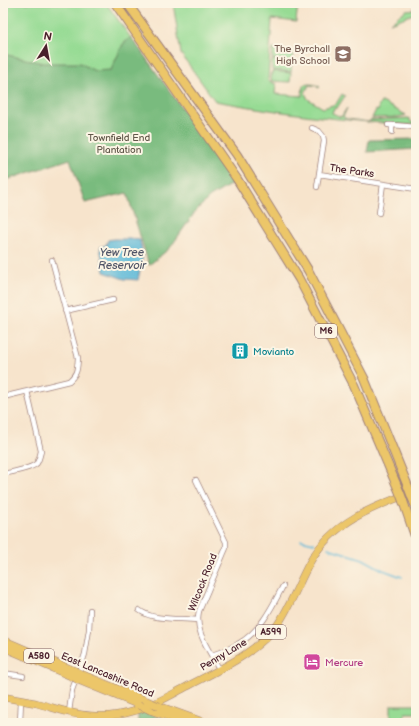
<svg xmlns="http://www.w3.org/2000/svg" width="419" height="726" font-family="'Balsamiq Sans',sans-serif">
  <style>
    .green { fill: #97db94; stroke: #707d60 }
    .forest { fill: #79bb7e; stroke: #626d54 }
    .water { fill: #5ab8d8; stroke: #526c82 }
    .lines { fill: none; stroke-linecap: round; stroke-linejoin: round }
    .stream { stroke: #5ab8d8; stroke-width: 1.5 }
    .minor-casing { stroke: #a0827c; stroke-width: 6 }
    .primary-casing { stroke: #a0827c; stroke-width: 8 }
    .trunk-casing { stroke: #a0827c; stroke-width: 8 }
    .motorway-casing { stroke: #a0827c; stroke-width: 10 }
    .minor { stroke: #fff; stroke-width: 4.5 }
    .primary { stroke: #ecc669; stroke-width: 7 }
    .trunk { stroke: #ecc669; stroke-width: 7 }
    .motorway { stroke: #ecc669; stroke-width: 8 }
    .trunk-bridge-casing { stroke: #a0827c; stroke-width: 8; stroke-linecap: butt }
    .motorway-bridge-casing { stroke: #a0827c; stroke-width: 10; stroke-linecap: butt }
    .trunk-bridge { stroke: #ecc669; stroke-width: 7 }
    .motorway-bridge { stroke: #ecc669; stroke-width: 8 }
    .labels { text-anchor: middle; stroke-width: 4; stroke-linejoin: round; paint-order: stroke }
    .shield { fill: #fcf5e5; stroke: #7f5f63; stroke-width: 1 }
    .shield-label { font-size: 9px; font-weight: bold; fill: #4a1f2b }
    .education-label { font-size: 10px; fill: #785e54; stroke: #fcf5e5; text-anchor: end }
    .park-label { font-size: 10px; fill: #61574a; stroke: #fcf5e5 }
    .street-label { font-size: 10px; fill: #4a1f2b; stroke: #fcf5e5 }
    .culture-label { font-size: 10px; fill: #0d838f; stroke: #fcf5e5; text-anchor: start }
    .hotel-label { font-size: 10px; fill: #b23c85; stroke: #fcf5e5; text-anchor: start }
    .water-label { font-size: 11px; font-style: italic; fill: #505568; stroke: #fcf5e5 }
  </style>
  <rect width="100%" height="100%" fill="#fcf5e5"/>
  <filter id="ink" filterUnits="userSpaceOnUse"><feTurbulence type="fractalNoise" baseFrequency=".025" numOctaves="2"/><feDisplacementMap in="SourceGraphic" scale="8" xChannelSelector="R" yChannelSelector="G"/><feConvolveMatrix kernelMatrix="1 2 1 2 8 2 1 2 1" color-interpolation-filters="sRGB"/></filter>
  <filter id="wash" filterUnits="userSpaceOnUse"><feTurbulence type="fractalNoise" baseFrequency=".012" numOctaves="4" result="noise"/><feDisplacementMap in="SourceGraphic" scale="16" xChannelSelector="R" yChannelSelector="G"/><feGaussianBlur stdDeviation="0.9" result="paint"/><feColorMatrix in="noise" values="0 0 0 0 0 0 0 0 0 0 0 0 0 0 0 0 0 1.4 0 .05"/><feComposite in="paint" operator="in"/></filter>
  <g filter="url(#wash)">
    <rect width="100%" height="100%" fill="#f7e4cc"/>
    <path class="green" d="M3 3H106L176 101 3 72Z
      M173 3H298L296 22 272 19 268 81 276 84 275 94 302 96 303 85C308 84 314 83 320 87L318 88 317 86 309 85 305 93 308 99 323 108 336 104 342 94 345 96 337 108H334L332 113 341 117 347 108 343 117 347 119 369 122 370 120 409 118 411 122 416 123V125C348 122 282 113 215 101L181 54Z
      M416 9V13L390 23 406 10Z
      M273 49 293 51 292 61 272 59Z
      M272 60 292 62 291 72 272 70Z
      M272 71 291 73 290 82 271 81Z
      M382 102 406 115 398 117 372 118 376 110 378 111 379 108 378 107 381 102Z
      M391 705H416V713H405L404 720H403L402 723H391Z"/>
    <path class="forest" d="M131 37 235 182 210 197 195 212 170 248 149 265 127 193 85 203 70 159 3 181V54L43 63H80L95 71 111 70 123 44Z
      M416 139V149L367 152 369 140Z
      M144 712 174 723H138V714Z"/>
    <path class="water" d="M114 239H131L140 240 143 255 138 280 124 279 104 272 100 247 106 245 108 240Z"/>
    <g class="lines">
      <path class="stream" d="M301 540 314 543
        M328 548 363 559 383 570 402 577"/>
    </g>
  </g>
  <g filter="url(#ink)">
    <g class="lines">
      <g class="minor-casing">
        <path id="minor" d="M388 125H392V132
          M392 125 416 127
          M312 128 319 131 323 136 324 141 317 187
          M319 174 416 189
          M379 213 383 184
          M65 311 113 300
          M3 397 69 381C78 373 77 369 78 358L52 260
          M3 474C11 472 32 469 37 463 39 460 40 455 41 451L27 391
          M196 480 226 542V548L199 611C194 632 210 651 219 669
          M139 610C153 621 180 618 197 620
          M212 655C221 652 230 649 238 644 260 632 272 607 283 586
          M3 673 23 676
          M69 712 72 690 82 663 85 654 89 630 90 610
          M20 723 21 700"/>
      </g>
      <g class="primary-casing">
        <path id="primary" d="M3 697C14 699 25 701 36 703 55 708 75 716 95 716 108 717 121 715 134 711 153 706 169 696 186 687 218 670 256 654 278 624 291 605 299 582 310 562 333 521 375 506 416 491"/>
      </g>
      <g class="trunk-casing">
        <path id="trunk" d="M3 640 75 671
          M3 647 73 677
          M81 674 147 701
          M78 680 139 705
          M159 706 206 723
          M150 710 186 723"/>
      </g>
      <g class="motorway-casing">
        <path id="motorway" d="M115 3 237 179 299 279 354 385 400 493
          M127 3 237 155 308 270 364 378 409 489
          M412 497 416 507
          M403 501 416 539"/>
      </g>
      <use href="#minor" class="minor"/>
      <use href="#primary" class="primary"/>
      <use href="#trunk" class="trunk"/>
      <use href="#motorway" class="motorway"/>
      <g class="trunk-bridge-casing">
        <path id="trunk-bridge" d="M75 671 81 674
          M73 677 78 680
          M147 701 159 706
          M139 705 150 710"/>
      </g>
      <g class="motorway-bridge-casing">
        <path id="motorway-bridge" d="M409 489 412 497
          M400 493 403 501"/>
      </g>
      <use href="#trunk-bridge" class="trunk-bridge"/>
      <use href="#motorway-bridge" class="motorway-bridge"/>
    </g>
  </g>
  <defs>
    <g id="school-square" transform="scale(0.9)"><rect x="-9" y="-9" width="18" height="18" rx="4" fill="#8d6e63" stroke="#fcf5e5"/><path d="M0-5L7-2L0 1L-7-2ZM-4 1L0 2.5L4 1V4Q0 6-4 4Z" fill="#fff"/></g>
    <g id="building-square" transform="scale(0.9)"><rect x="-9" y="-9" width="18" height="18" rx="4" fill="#0f9aa8" stroke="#fcf5e5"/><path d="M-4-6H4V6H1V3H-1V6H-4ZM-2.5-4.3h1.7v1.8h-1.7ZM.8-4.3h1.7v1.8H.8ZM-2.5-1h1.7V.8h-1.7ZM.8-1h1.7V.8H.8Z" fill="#fff"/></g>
    <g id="hotel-square" transform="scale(0.9)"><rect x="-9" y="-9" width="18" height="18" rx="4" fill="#d1479c" stroke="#fcf5e5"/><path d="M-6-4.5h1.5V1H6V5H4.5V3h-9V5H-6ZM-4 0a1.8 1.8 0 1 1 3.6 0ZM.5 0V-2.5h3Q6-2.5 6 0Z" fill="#fff"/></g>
  </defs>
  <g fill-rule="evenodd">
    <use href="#school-square" x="343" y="54"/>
    <use href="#building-square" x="240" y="351"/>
    <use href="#hotel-square" x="312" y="662"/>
  </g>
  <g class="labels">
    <g class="shield">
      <rect x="315" y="324" width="22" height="14" rx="3"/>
      <rect x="256" y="625" width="30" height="14" rx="3"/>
      <rect x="24" y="649" width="30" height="14" rx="3"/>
    </g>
    <g class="shield-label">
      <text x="326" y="334">M6</text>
      <text x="271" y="635">A599</text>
      <text x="39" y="659">A580</text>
    </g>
    <g class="education-label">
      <text x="330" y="52">The Byrchall<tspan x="330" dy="12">High School</tspan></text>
    </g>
    <g class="park-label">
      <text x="119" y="141">Townfield End<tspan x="119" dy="12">Plantation</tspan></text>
    </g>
    <g class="street-label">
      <text transform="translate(352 170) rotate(8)" y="4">The Parks</text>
      <text transform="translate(202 582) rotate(-68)" y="4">Wilcock Road</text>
      <text transform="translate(223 654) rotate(-31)" y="4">Penny Lane</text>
      <text transform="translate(108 674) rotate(23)" y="4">East Lancashire Road</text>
    </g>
    <g class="culture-label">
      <text x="253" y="355">Movianto</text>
    </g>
    <g class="hotel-label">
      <text x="325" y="666">Mercure</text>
    </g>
    <g class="water-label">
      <text x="122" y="256">Yew Tree<tspan x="122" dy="13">Reservoir</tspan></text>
    </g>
  </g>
  <rect width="419" height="726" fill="none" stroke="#fcf5e5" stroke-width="16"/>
  <g transform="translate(46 46) rotate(11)" stroke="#fcf5e5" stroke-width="3" paint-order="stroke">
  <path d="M0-3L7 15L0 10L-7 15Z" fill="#4a1f2b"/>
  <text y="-6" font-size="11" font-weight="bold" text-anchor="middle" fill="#4a1f2b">N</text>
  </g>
</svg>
